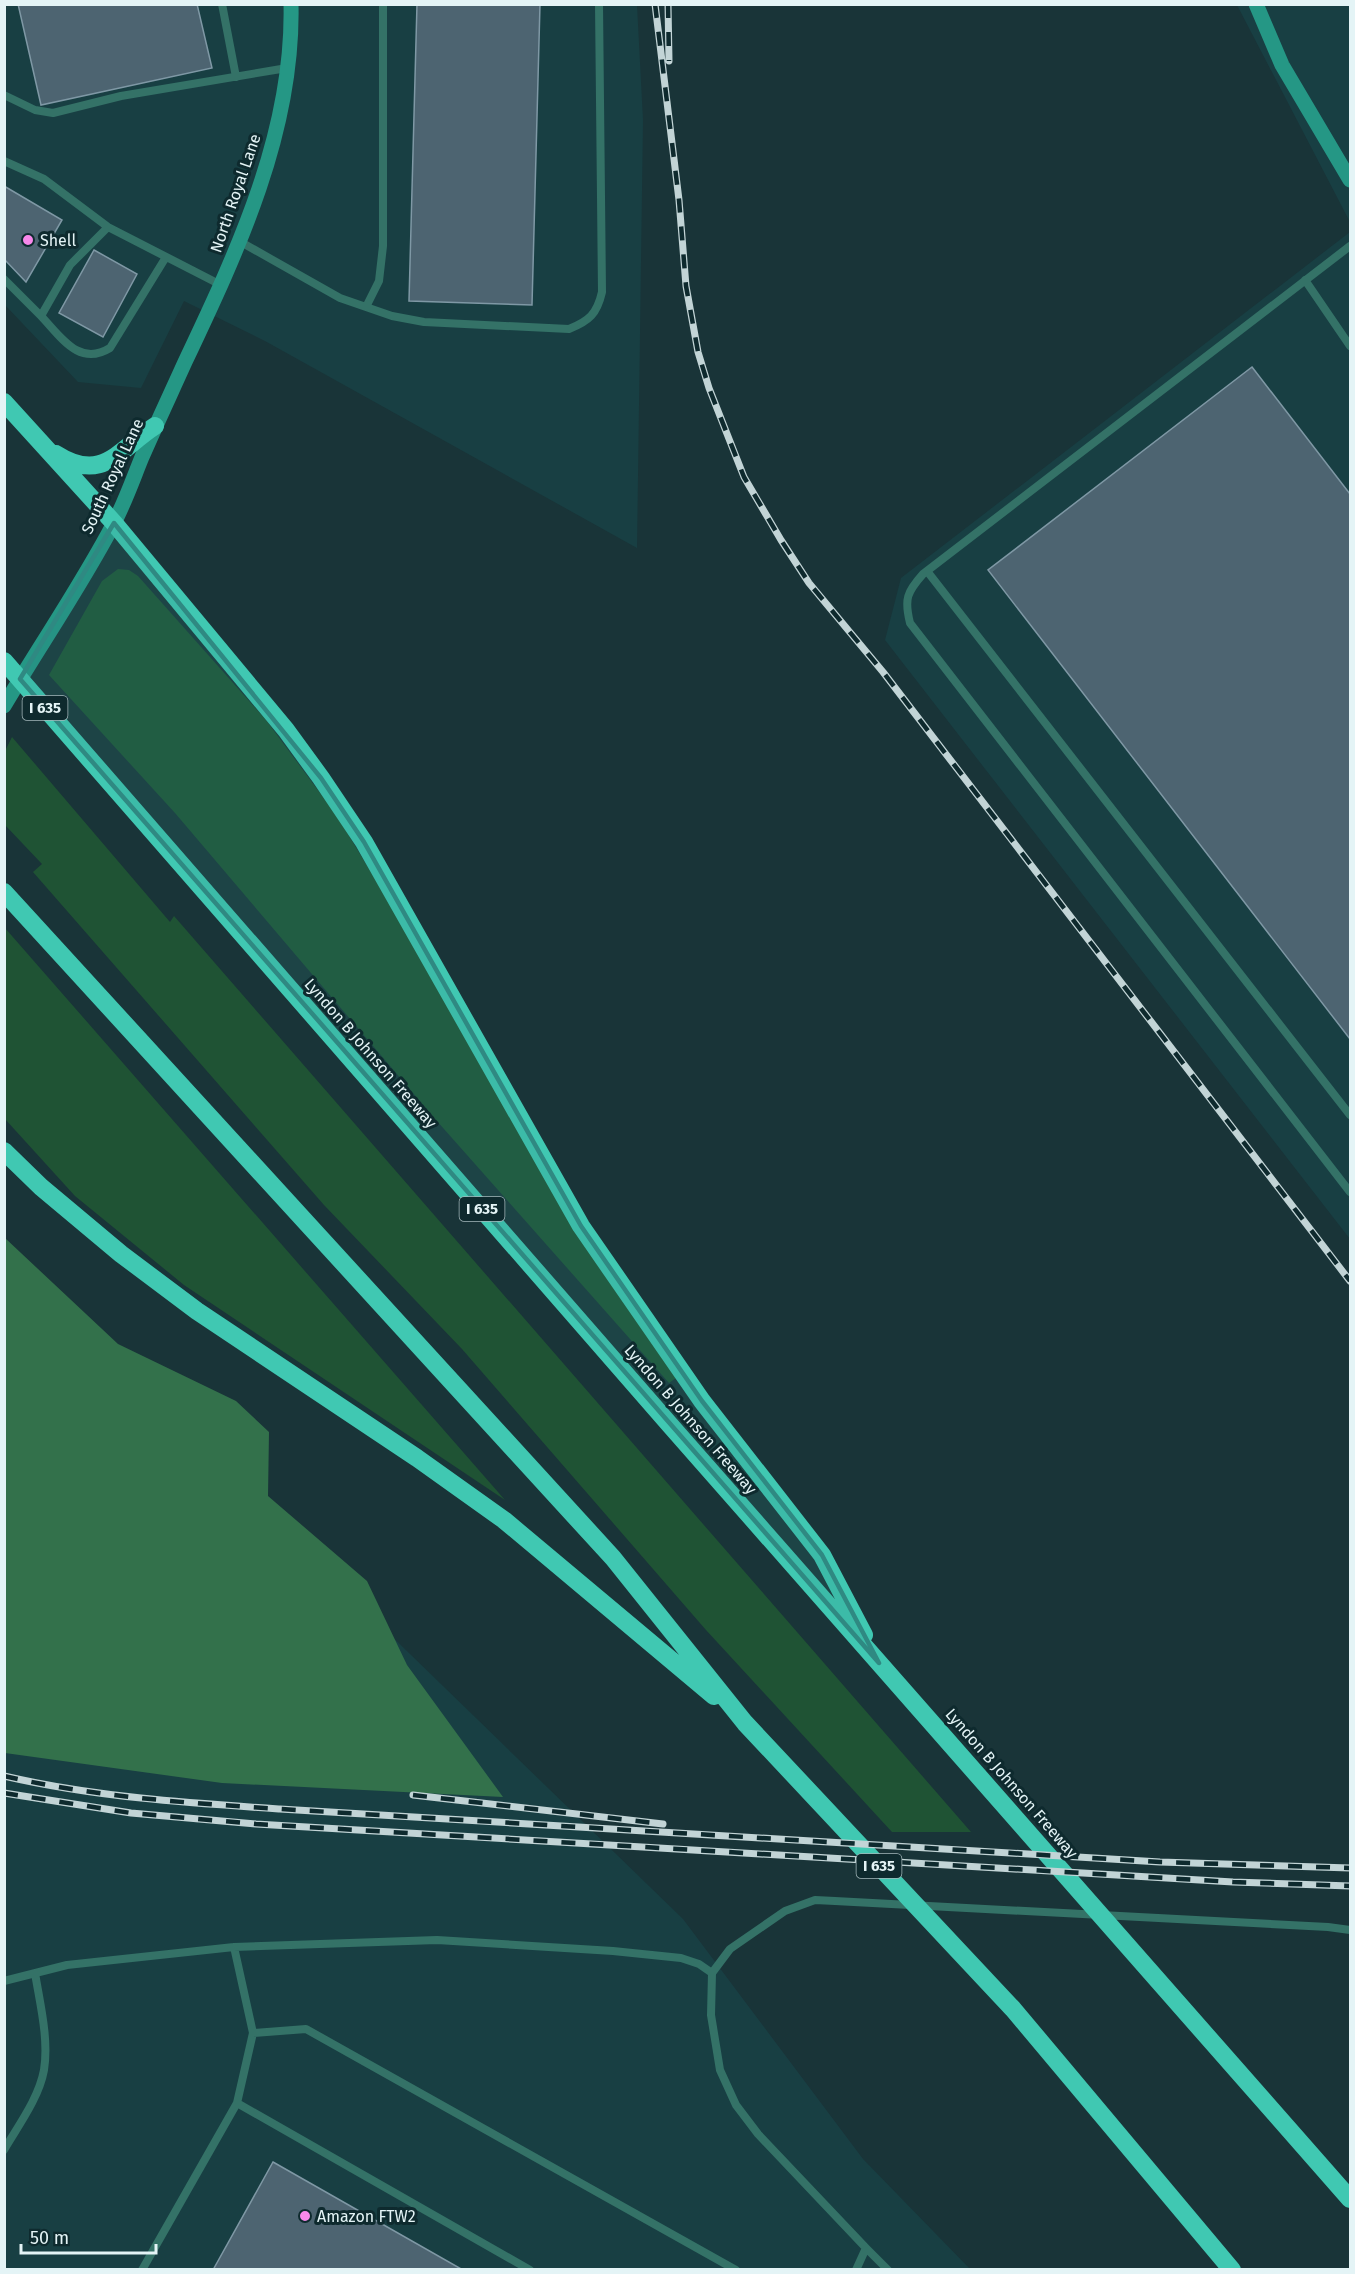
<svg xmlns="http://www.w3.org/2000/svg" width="1355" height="2274" font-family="'Fira Sans',sans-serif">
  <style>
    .built { fill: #183f43 }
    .green { fill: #1f5334 }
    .forest { fill: #33714b }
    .building { fill: #4d6471; stroke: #7f98a5; stroke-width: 1.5 }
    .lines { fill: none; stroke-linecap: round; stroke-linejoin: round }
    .lane { stroke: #347267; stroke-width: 8 }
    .secondary { stroke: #259785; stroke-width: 15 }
    .highway { stroke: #40c8b2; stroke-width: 18 }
    .rail-casing { stroke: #c2d4d6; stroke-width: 7 }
    .rail { stroke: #0e2a2e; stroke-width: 4.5; stroke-dasharray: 14; stroke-linecap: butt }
    .marked { fill: #2f8982; fill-opacity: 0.2; stroke: #2f8982; stroke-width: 4.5; stroke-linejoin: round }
    .poi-dot { fill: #f888ea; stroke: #0e2a2e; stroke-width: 2 }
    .labels { text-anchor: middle; stroke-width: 6; stroke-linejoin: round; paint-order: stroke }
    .shield { fill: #0e2a2e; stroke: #a4b7ba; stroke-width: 1.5 }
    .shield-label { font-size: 15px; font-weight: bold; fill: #e4f4f6 }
    .street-label { font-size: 16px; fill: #e4f4f6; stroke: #0e2a2e }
    .poi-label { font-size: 16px; fill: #e4f4f6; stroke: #0e2a2e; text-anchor: start }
  </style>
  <rect width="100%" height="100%" fill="#193438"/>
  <path class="built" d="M5 5H637L643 120 637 548 265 341 184 301 141 388 78 382 5 305Z
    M1237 5H1350V222Z
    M1350 232V1239L885 640 901 578Z
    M4 1260 683 1919 863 2159 970 2269H5Z"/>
  <path class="green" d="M118 569 129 570 138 576 266 720 337 816 676 1378 669 1383 436 1120 175 813 49 675 102 581Z
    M12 737 170 922 174 916 971 1832H892L706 1630 462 1349 324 1205 33 872 42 864 5 825V751Z
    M5 928 505 1500 184 1285 75 1196 5 1119Z"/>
  <path class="forest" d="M5 1238 118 1344 236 1401 269 1432 268 1496 367 1581 407 1665 503 1797 222 1783 5 1753Z"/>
  <path class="building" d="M18 4H197L212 68 41 105Z
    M417 4H540L532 305 409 301Z
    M4 186 62 220 26 282 4 259Z
    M94 250 137 274 103 337 59 313Z
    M1252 367 1350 494V1039L988 570Z
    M273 2162 463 2270H213Z"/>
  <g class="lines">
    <path class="lane" d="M222 4 236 77
      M4 95 35 110 53 113 121 96 287 68
      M4 161 44 179 108 227 221 285
      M239 241 340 298 392 316 424 322 569 329C589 321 597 314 602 292L599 4
      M1350 246 923 574C907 592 904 599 910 623L1350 1192
      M4 279 41 316 70 265 108 227
      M1305 280 1350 346
      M366 307 379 281 383 246V4
      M41 316C61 337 79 367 110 348L166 257
      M927 571 1350 1115
      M234 1947 253 2033 237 2103 530 2270
      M4 1981 67 1965 234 1947 437 1940 613 1951 681 1958 699 1964 712 1973
      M253 2033 306 2029 736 2270
      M4 2150C18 2126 39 2098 44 2070 49 2039 40 2004 35 1973
      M866 2248 888 2270
      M142 2270 237 2103
      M856 2270 866 2248 758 2134 736 2105 720 2070 711 2015 712 1973 730 1949 785 1911 815 1900 835 1901 1328 1927 1350 1930"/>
    <path class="secondary" d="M1256 4 1282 65 1350 180
      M4 706C40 645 81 586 114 523 125 502 133 479 142 457 156 425 171 393 185 362 238 250 294 131 291 4"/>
    <path class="highway" d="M4 402 114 523 286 730 321 778 364 842 581 1226 702 1401 822 1555 864 1635
      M56 454C103 484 119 449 155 426
      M4 661 670 1425 1350 2199
      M4 892 613 1558 745 1723 1013 2009 1232 2270
      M4 1151 41 1187 121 1254 197 1311 417 1458 504 1520 714 1696"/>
    <g class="rail-casing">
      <path id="rail" d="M655 4 679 200 686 286 698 352 709 388 744 477 781 540 809 583 883 672 1350 1281
        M668 4 669 61
        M4 1776C95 1797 188 1803 280 1809L1160 1862 1350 1868
        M4 1793 131 1813 256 1824 1233 1882 1350 1886
        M413 1795 663 1824"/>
    </g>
    <use href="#rail" class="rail"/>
  </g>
  <path class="marked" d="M114 523 321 778 364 842 581 1226 702 1401 822 1555 879 1663 20 679Z"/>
  <g class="poi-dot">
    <circle cx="28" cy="240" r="6"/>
    <circle cx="305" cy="2216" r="6"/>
  </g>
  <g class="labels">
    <g class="shield">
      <rect x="22.5" y="696" width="45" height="24" rx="4.5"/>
      <rect x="459.5" y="1197" width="45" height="24" rx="4.5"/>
      <rect x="856.5" y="1854" width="45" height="24" rx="4.5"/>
    </g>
    <g class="shield-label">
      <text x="45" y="713">I 635</text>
      <text x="482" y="1214">I 635</text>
      <text x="879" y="1871">I 635</text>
    </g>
    <g class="street-label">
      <text transform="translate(235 193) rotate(-71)" y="6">North Royal Lane</text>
      <text transform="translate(112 476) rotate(-65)" y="6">South Royal Lane</text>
      <text transform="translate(371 1053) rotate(49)" y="6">Lyndon B Johnson Freeway</text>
      <text transform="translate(691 1419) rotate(49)" y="6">Lyndon B Johnson Freeway</text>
      <text transform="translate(1012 1783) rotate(49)" y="6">Lyndon B Johnson Freeway</text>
    </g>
    <g class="poi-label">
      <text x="40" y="246">Shell</text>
      <text x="317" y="2222">Amazon FTW2</text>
    </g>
  </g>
  <rect width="1355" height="2274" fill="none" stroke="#e4f4f6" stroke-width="12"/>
  <path d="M21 2244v9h135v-9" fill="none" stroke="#e4f4f6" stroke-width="3"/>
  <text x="30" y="2244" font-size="18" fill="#e4f4f6" stroke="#0e2a2e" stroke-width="4.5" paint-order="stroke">50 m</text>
</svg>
